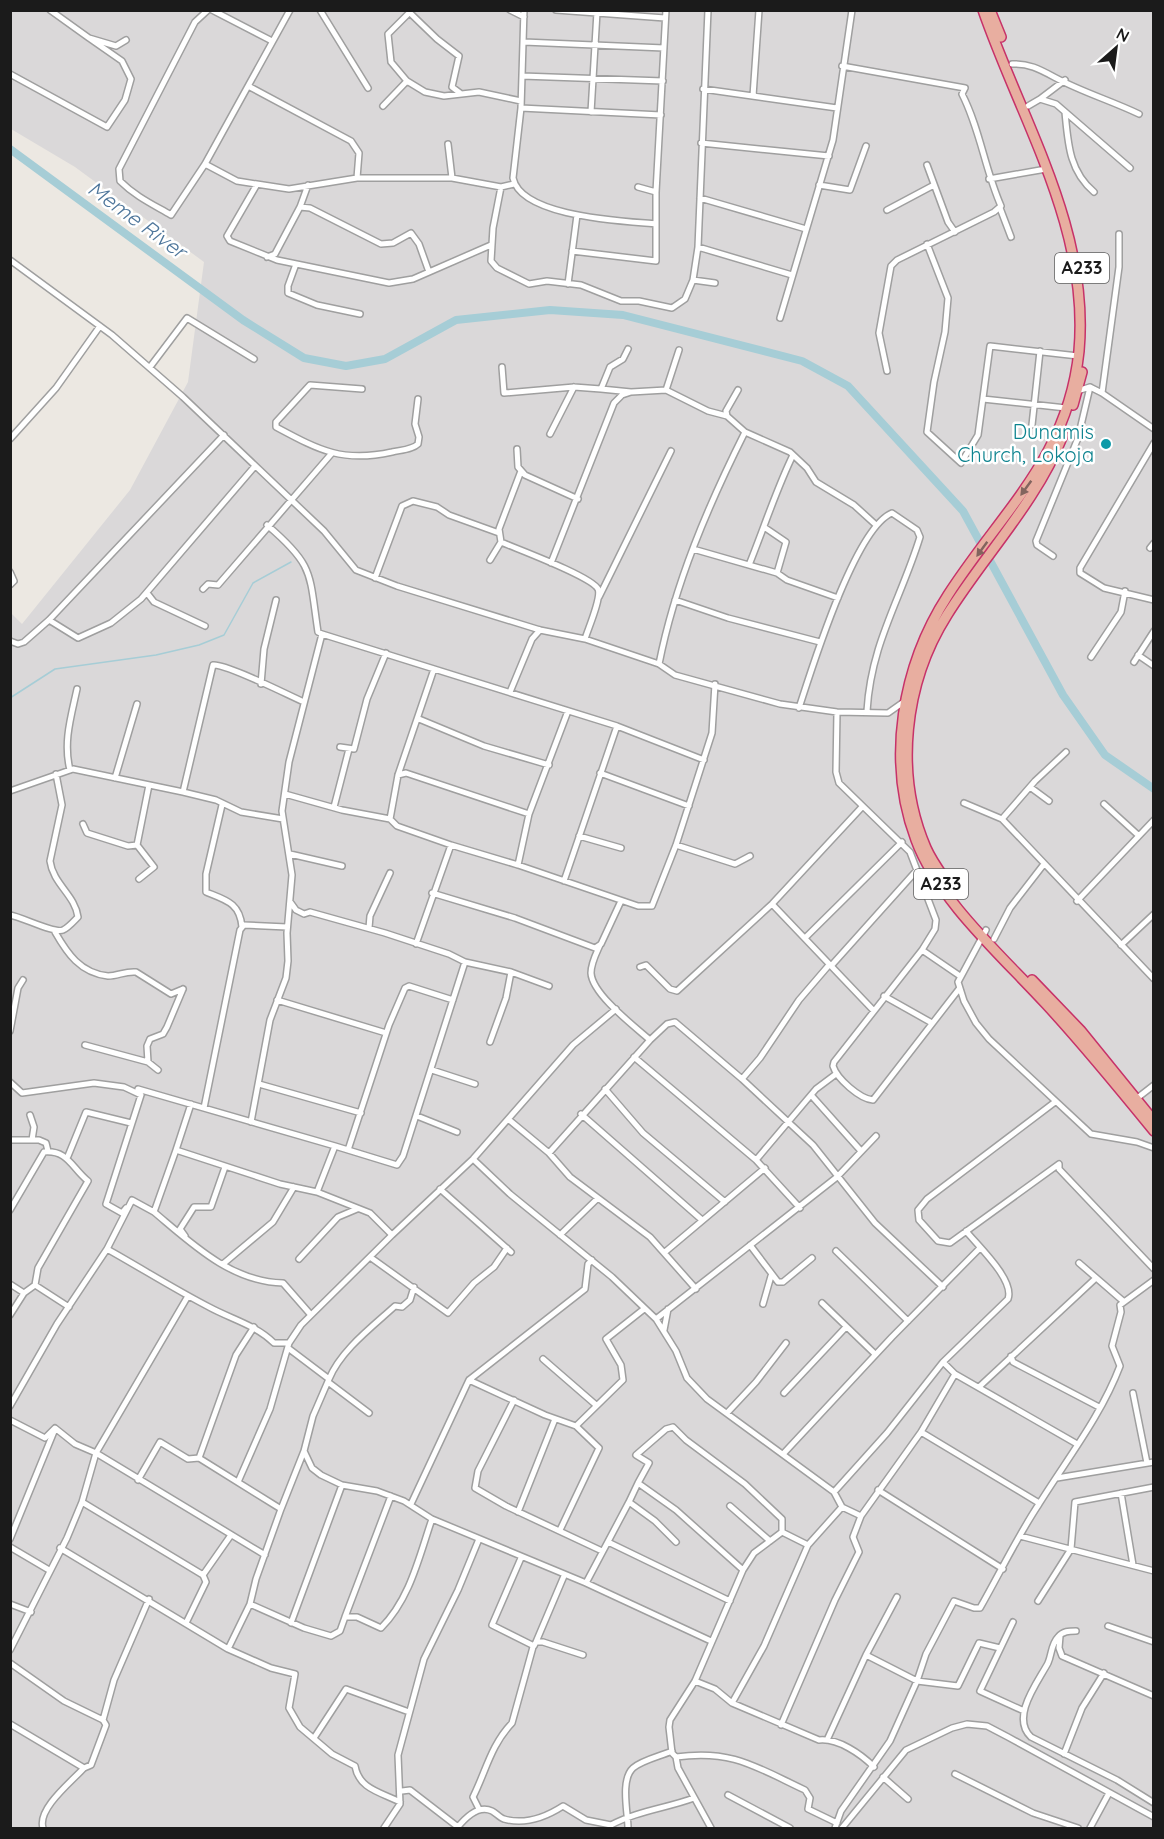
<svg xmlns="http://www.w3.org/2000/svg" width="1164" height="1839" font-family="Quicksand,sans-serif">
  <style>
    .residential { fill: #dad8d9 }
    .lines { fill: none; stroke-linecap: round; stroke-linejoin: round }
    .stream { stroke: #a6cdd6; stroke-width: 1.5 }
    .river { stroke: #a6cdd6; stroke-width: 8 }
    .minor-casing { stroke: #9f9f9f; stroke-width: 8 }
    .trunk-casing { stroke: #c73269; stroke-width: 12 }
    .minor { stroke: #fff; stroke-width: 5 }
    .trunk { stroke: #e8aea0; stroke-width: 9 }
    .oneway { fill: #82645e }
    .culture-dot { fill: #0f9aa8; stroke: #fff; stroke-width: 2 }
    .labels { text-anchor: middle; stroke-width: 5; stroke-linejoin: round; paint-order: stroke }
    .shield { fill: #fff; stroke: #5f5f5f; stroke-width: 1.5 }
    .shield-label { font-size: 18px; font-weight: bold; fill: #1b1b1b }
    .culture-label { font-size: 20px; fill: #0d838f; stroke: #fff; text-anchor: end }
    .water-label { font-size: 21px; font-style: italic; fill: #4e769b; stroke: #fff }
  </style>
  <rect width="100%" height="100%" fill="#ece8e2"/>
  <path class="residential" d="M11 11H1153V1828H11L10 612 22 624 130 490 188 382 204 262 75 167 11 129Z"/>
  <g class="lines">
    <path class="stream" d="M10 698 55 669 156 655 199 645 224 635 253 583 291 562"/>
    <path class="river" d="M10 149 243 320 304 358 346 366 385 359 456 320 550 310 623 315 802 361 848 386 963 511 1063 695 1105 755 1154 789"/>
    <g class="minor-casing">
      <path id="minor" d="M50 10 89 38 116 46 126 40
        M208 10 195 22 119 169 120 181C135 196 152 204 171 215L205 164 290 10
        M212 10 272 41
        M320 10 368 88
        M510 10 524 17
        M524 10 521 108 513 178C521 217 623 221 656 224
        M556 10 665 18
        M708 10 698 247 693 280 715 283
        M409 12 437 39 459 56 452 87 460 93
        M410 12 388 34 391 62 407 81 425 92 444 96 479 92 521 101
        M524 42 664 48
        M1012 64C1029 63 1041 70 1056 78 1082 92 1112 101 1139 114
        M842 66 965 88 962 94C980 129 985 170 1001 206L994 212 897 260 891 266 879 333 887 371
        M10 74 107 127 125 100 131 79 122 61 89 38
        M522 76 663 81
        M250 87 351 141 359 153 357 178
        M703 89 837 108
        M753 96 759 10
        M1040 99 1065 80
        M383 106 407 81
        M1028 106 1040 99 1056 104 1130 168
        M521 108 661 115
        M591 112 597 12
        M1065 112C1068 143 1069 171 1094 192
        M701 143 829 156
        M448 144 452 178
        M205 164 237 181 289 189 357 178H452L501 187 514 184
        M927 165 948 222 955 232
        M989 179 1046 169
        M819 185 850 190 866 146
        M256 186 227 236 230 241 277 260 389 283 413 279 491 245
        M501 187 493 228 491 261 497 268 529 284 547 281 581 285 621 301H639L672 308 685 299 693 280
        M638 187 656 192
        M700 198 806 229
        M300 207 310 208 381 244 393 243 411 233 419 244 429 272
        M1000 208 1011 237
        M887 210 934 185
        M927 244 948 298 945 332 934 382 927 432 961 463 978 435 990 346 1078 356
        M698 247 792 275
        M572 251 656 261V192L666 10
        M267 257 275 254 300 207 308 185
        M10 260 112 335 183 397 324 531 356 570 397 586 540 630 585 639 659 664 675 675 780 704 837 712 888 713 905 701
        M296 264 288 286V293L317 305 360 314
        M568 284 577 215
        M780 318 833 140 852 10
        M150 367 187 318 254 359
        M502 367 504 393 574 387 601 389 610 367 623 359 628 349
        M362 389 310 385 276 422V427C319 450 342 463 392 452 400 450 412 450 418 444L419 437 415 424 418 399
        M601 389 631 392 666 390 708 411 727 416 745 432
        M666 390 679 350
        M1077 391 1090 387 1102 393 1154 429
        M1102 393 1119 267V234
        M983 399 1066 408
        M727 416 726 411 738 390
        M1032 425 1040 351
        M550 434 574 387
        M10 439 56 388 100 326
        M1154 443 1080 568V573L1104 588 1154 600
        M517 449 518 467 525 475 578 499
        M764 527 786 542 777 573
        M501 542 499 529 521 471
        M1150 548 1154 543
        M693 549 777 573 787 580 838 598
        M1053 556 1037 545 1036 541 1078 438 1090 387
        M490 560 501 542C517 549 591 576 598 589 602 597 588 629 585 639
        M551 563 614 403 622 395 631 392
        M749 565C764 528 776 490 793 455
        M10 572 14 581 10 585
        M375 578 402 506 413 501 437 507 449 515 499 533
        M203 589 208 584 218 585 332 453
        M147 593 154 602 205 626
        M599 597 671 451
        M675 600 728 618 820 642
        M49 620 78 638 111 623 141 599 255 466
        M322 634 617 726 704 760
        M10 641 18 644 24 642 49 620 224 435
        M1138 655 1154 666
        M1091 657 1121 612 1125 591
        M1134 662 1154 631
        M659 664C675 583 708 506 745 432L790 452 807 468 816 482 854 505 876 525
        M261 684 264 649 276 600
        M510 692 532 639 540 630
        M799 708C812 668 855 528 892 513L917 530 920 537C901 599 871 643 867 711
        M837 712 836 772 839 783 910 852 936 920 935 929 922 950 834 1062 833 1066C837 1079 860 1099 873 1100L959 989
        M419 719 484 746 549 765
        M340 747 354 749 367 699 386 653
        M70 770C63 742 71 717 77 689
        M600 773 689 806
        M398 775 406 773 529 814
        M115 778 137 704
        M1030 787 1049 801
        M10 791 73 769 183 792
        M285 794 342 810 390 819 397 826 451 845 518 865 638 906H652L676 845 712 733 715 684
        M964 803 1002 819 1154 979
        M1104 804 1138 835
        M222 805 206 874V892C226 900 240 903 242 927
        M334 807 349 749
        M283 819 241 812 216 800 183 792 213 665C225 663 288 695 304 702
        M390 819 398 775 434 669
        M1002 819 1035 781 1066 752
        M83 824 87 833 128 846 137 845
        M579 836 621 848
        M676 845 735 864 750 856
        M290 854 342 866
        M518 865 529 814 568 711
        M139 879 154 867 137 845 149 785
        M564 881 617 726
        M432 893 515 918 595 948 601 944 621 901
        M1077 901 1154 820
        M291 903 296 910 304 914 310 912 385 933 449 954 465 962 511 972 549 986
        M772 904 874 1011
        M10 915C22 917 55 934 63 930 68 928 74 921 78 917 75 895 53 884 50 861L62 805 56 774
        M369 928 370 916 390 873
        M986 930 958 982 964 1001 976 1023 989 1039 1091 1134 1137 1142 1154 1148
        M55 932C67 953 80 973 108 976 118 976 125 971 136 972L171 994 183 989
        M805 938 902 842
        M994 939 1010 908 1044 864
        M416 944 451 845
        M600 945C596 954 591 963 591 973 592 994 634 1026 650 1040
        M1121 945 1154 914
        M922 950 960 976
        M831 966 917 870
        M640 967 646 965 670 989 677 991 772 904 862 807
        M884 996 932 1023
        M277 1000 386 1033
        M10 1031 18 988 23 980
        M490 1042 506 998 511 972
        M85 1045 148 1062 158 1070
        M634 1057 756 1160 800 1208
        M148 1062 147 1046 150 1039 163 1034 167 1027 183 989
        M432 1070 475 1084
        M742 1079 760 1058 799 1000 829 965
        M10 1082 22 1093 94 1083 124 1087 141 1095 106 1204 122 1213 126 1208
        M259 1084 361 1113
        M138 1089 335 1146
        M605 1089 643 1133 725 1202
        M811 1095 861 1151
        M1136 1099 1154 1085
        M1055 1102 927 1199 918 1210 919 1220 938 1241 950 1243 1059 1164V1169L1154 1269
        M204 1108 240 930 244 925 287 927
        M581 1114 702 1220
        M30 1115 34 1127 32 1140
        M417 1116 457 1132
        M508 1119 549 1153 570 1177 650 1237 696 1289
        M251 1122 270 1020 286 978 288 961 287 933 292 875 282 811 289 762 322 634 318 632C309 573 315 566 267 525
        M10 1140H39L46 1143 48 1151
        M176 1150 191 1104
        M348 1150 389 1025 405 988 409 986 453 1000
        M549 1153 650 1040 667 1024 675 1022 742 1079 813 1145 875 1223 943 1287
        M68 1156 86 1112 131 1123
        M473 1159 510 1194 612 1277 656 1319 676 1351 687 1378 707 1399 834 1492 842 1507 861 1516
        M756 1160 816 1089 836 1074
        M440 1189 511 1252
        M317 1192 335 1146 397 1165 403 1156 465 962
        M10 1210 44 1152C68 1150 71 1167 88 1181L38 1268 35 1285 69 1307
        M154 1212C191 1243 231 1282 283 1283L311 1315
        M560 1235 598 1198
        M185 1236 180 1229 194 1207H211L225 1167
        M750 1245 778 1282H783L812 1258
        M836 1251 908 1321
        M665 1252 765 1168
        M370 1257 448 1313 474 1283 494 1267 507 1248
        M299 1259 338 1217 357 1209
        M1079 1263 1123 1301
        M223 1264 273 1222 294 1187
        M10 1284 24 1293
        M822 1303 875 1354
        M763 1304 771 1276
        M10 1315 24 1293 35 1285
        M656 1319 837 1177 876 1136
        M664 1330 668 1309
        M289 1343H274C256 1325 231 1319 209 1307 174 1289 141 1268 107 1249L132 1200 154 1212 176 1150 280 1184 317 1192 370 1213 392 1235
        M288 1348 329 1379 313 1416 304 1451 312 1468 321 1475 342 1485 377 1491 404 1501 432 1519 586 1583 711 1641
        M1011 1356 1013 1362 1099 1407
        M543 1359 596 1405
        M943 1362 955 1374 1077 1444
        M329 1379C341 1350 372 1327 395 1306L402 1307 410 1300 414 1287
        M469 1380 545 1415 576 1426 599 1448 560 1530
        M328 1382 369 1413
        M979 1387 1096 1278
        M784 1393 846 1327
        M1133 1393 1147 1463
        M514 1400 478 1471 475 1488 506 1506 602 1551
        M10 1406 57 1324 107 1249
        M727 1413 756 1382 786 1343
        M10 1420 45 1438 55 1428 75 1444 96 1453 265 1555
        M576 1426 623 1380 621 1365 606 1339 644 1309
        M921 1432 1039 1503
        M784 1453 892 1337 980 1248
        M199 1458 236 1355 254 1327
        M1057 1478 1154 1462
        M138 1480 160 1442 188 1459 199 1458 281 1509 256 1579 250 1604 228 1649
        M238 1482 270 1409 289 1343 301 1325 392 1235 473 1159 573 1045 616 1009
        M638 1483 649 1463 636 1455 666 1429 673 1427 686 1440 745 1484 782 1519V1532L808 1545
        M878 1490 1003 1569
        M834 1492 887 1433 943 1362 1008 1299C1015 1280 978 1246 966 1231
        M1121 1493 1133 1565
        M82 1502 203 1575 231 1535
        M629 1502 638 1483 676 1510 743 1570
        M411 1504 469 1380 585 1289 588 1264 592 1260
        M730 1506 770 1541
        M281 1509 304 1451
        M518 1512 555 1419
        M782 1532 754 1553 743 1570 695 1681 670 1720 669 1727 672 1753 676 1757C732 1749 756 1767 805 1790L810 1798 808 1809 837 1823
        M1020 1536 1154 1571
        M10 1539 55 1429
        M608 1542 730 1601
        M10 1547 49 1570
        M60 1548 228 1649 271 1668 295 1674 289 1708 300 1727 332 1754 355 1766C359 1789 380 1792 400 1802
        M521 1558 492 1625 534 1646 536 1642H543L583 1655
        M586 1583 629 1502 655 1521 676 1542
        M1038 1601 1071 1549 1075 1502 1154 1487
        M10 1604 31 1612
        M250 1604 304 1628 331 1636 340 1631 345 1617H357L381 1628C410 1599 419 1557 432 1519
        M345 1617 391 1496
        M1013 1622 980 1691 1024 1711
        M186 1623 206 1582 203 1575
        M291 1623 342 1485
        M1108 1626 1154 1642
        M1076 1631C1069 1631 1063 1631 1058 1637 1051 1644 1052 1654 1048 1663 1038 1682 1010 1717 1031 1737L1117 1780 1154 1803
        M1060 1636 1059 1648 1062 1656 1154 1696
        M536 1642 564 1576
        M10 1650 67 1538 82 1502 96 1453 188 1296
        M866 1655 917 1681 958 1686 979 1643 1000 1648
        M10 1663 64 1701 103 1720
        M695 1681 715 1689 732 1703 819 1740C838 1738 861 1754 874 1767
        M732 1703 764 1646 808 1545 842 1507
        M10 1724 84 1768 91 1765 106 1725 103 1720 114 1680 149 1599
        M781 1725 835 1600 859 1552 853 1537 861 1516 921 1432 955 1374
        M314 1738 346 1689 409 1712
        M827 1740 866 1655 897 1597
        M1064 1754 1082 1708 1104 1673
        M676 1757 678 1768 711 1828
        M955 1774 1033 1813 1078 1828
        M883 1777 908 1799
        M402 1791 410 1790 458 1827
        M728 1795 790 1828
        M479 1809 473 1797C486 1771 491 1745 512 1723L533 1647
        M43 1828C37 1809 71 1782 84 1768
        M384 1828 400 1804 398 1755 424 1659 458 1590 479 1539
        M457 1828C465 1818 478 1804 492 1811 496 1813 500 1818 504 1819 525 1825 546 1817 563 1806L586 1820 611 1825C637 1811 667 1808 694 1798
        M628 1828C628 1813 620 1780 633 1768 642 1760 661 1756 672 1751
        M835 1828 841 1811 890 1741 917 1681 926 1654 954 1601 974 1608H980C1000 1573 1017 1537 1039 1504 1067 1459 1101 1416 1120 1366L1112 1346 1121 1312 1120 1305 1154 1280
        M842 1828 906 1750 952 1728 967 1724 987 1726 1008 1737 1154 1817
        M1090 1828 1109 1793"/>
    </g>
    <g class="trunk-casing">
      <path id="trunk" d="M983 10C1022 122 1090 229 1079 351 1068 458 1002 511 948 595 902 666 886 760 916 840 938 900 1003 957 1046 1004 1084 1045 1119 1088 1154 1131
        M990 10 1001 37
        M1073 405 1082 372
        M953 891C944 877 933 864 926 848 894 774 904 683 947 615 985 554 1036 503 1063 435
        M1032 980 1081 1031 1154 1121"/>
    </g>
    <use href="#minor" class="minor"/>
    <use href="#trunk" class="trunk"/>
  </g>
  <defs><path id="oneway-solid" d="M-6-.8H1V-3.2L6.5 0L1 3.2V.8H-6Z" transform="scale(1.5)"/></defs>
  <g class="oneway">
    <use href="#oneway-solid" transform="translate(1026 488) rotate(126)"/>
    <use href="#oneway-solid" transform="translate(982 549) rotate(126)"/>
  </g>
  <circle class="culture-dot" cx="1106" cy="444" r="6"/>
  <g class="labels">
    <g class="shield">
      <rect x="1055" y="253" width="54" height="30" rx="4.5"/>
      <rect x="914" y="869" width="54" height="30" rx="4.5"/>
    </g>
    <g class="shield-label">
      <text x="1082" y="274">A233</text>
      <text x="941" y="890">A233</text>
    </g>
    <g class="culture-label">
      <text x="1094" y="439">Dunamis<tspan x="1094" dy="23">Church, Lokoja</tspan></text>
    </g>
    <g class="water-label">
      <text transform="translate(137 220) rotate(36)" y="7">Meme River</text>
    </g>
  </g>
  <rect width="1164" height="1839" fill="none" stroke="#1b1b1b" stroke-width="24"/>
  <g transform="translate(1116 48) rotate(28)" stroke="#ffffff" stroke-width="4.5" paint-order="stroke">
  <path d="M0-4.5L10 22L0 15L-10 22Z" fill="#1b1b1b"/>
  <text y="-9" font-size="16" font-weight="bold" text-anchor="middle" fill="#1b1b1b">N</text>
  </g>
</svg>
